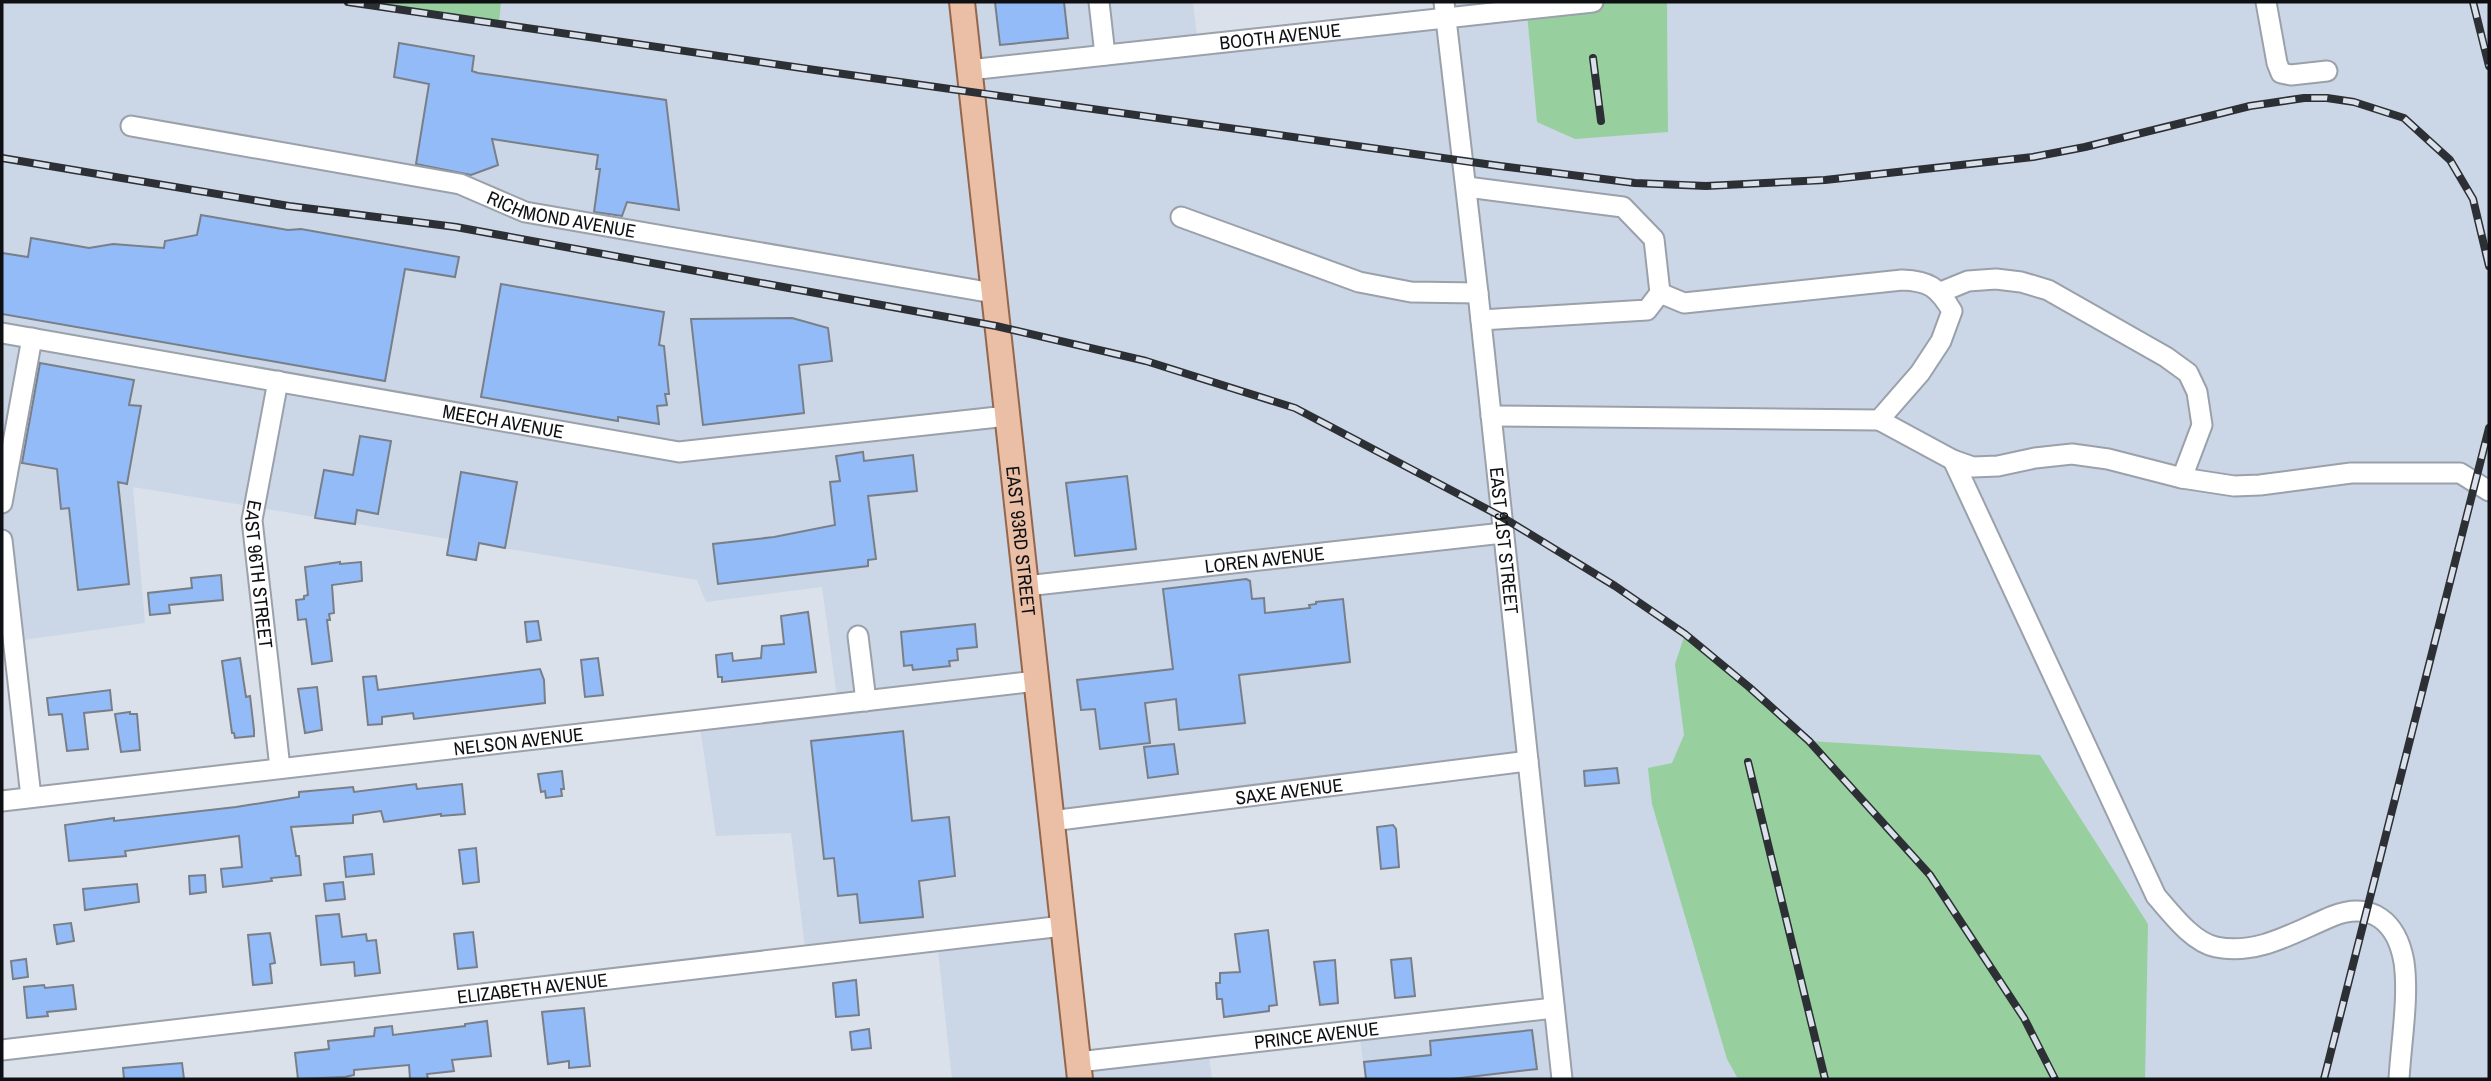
<svg xmlns="http://www.w3.org/2000/svg" width="2491" height="1081" font-family="'Archivo Narrow',sans-serif">
  <style>
    .built { fill: #cbd6e6 }
    .green { fill: #97d09e }
    .building { fill: #93bbf8; stroke: #797f88; stroke-width: 2 }
    .lines { fill: none; stroke-linecap: round; stroke-linejoin: round }
    .minor-casing { stroke: #9aa1aa; stroke-width: 23 }
    .major-casing { stroke: #94664c; stroke-width: 28 }
    .minor { stroke: #fff; stroke-width: 19 }
    .major { stroke: #eabfa6; stroke-width: 24 }
    .rail-casing { stroke: #2c2f33; stroke-width: 8 }
    .rail { stroke: #dae1eb; stroke-width: 5; stroke-dasharray: 16; stroke-linecap: butt }
    .labels { text-anchor: middle; stroke-width: 6; stroke-linejoin: round; paint-order: stroke }
    .street-label { font-size: 19px; fill: #0e1013; stroke: #dae1eb }
  </style>
  <rect width="100%" height="100%" fill="#dae1eb"/>
  <path class="built" d="M2 2H347L499 23 501 2H1193L1198 44 1446 18 1444 2H1526L1668 132 1667 2H2479L2489 6V1079H1365L1359 1030 1553 1008 1528 761 1052 821 1078 1062 1208 1048 1212 1079H952L937 941 806 956 791 833 716 836 699 720 838 704 822 587 706 602 697 580 133 487 145 623 2 643Z"/>
  <path class="green" d="M348 2H501L499 24Z
    M1526 2H1667L1668 132 1575 139 1537 122Z
    M1685 634 1749 687 1809 741 2040 755 2148 924 2145 1079H1738L1727 1059 1652 804 1648 768 1672 763 1684 735 1675 664Z"/>
  <path class="building" d="M995 2H1064L1068 38 1000 45Z
    M399 43 474 56 472 71 478 73 666 100 679 210 627 202 622 216 594 212 600 169H596L598 155 492 139 498 165 471 175 416 164 429 84 394 77Z
    M201 215 288 230 301 229 459 257 455 277 405 269 385 381 2 314V253L28 257 31 238 89 248 113 244 164 248 165 241 197 235Z
    M501 284 664 312 659 345 664 346 669 394H665L667 405 657 406 659 424 618 417V421L481 397Z
    M792 318 828 328 832 361 799 365 804 413 703 425 691 319Z
    M40 363 134 380 129 405 141 406 127 484 118 482 129 584 78 590 69 508 61 509 57 469 22 463Z
    M360 436 391 441 378 514 357 510 355 524 315 518 324 470 353 475Z
    M863 452 864 461 913 455 917 491 868 496 876 559 868 560V566L718 584 713 544 774 537 835 525 830 482 840 481 836 456Z
    M461 472 517 482 505 548 479 543 476 560 447 555Z
    M1127 476 1136 549 1075 556 1066 483Z
    M340 562V564L361 562 362 581 332 585 334 613 329 614 330 620H327L332 661 312 664 306 619 298 620 296 600 304 599V596L308 595 305 567Z
    M221 575 223 600 169 605 170 613 150 615 148 593 192 588 191 578Z
    M1246 579 1250 581 1252 599 1264 598 1265 613 1310 608 1309 605 1316 604V602L1343 599 1350 662 1239 675 1245 723 1179 730 1176 699 1145 703 1150 743 1100 749 1095 709 1081 710 1077 680 1173 669 1163 589Z
    M808 612 816 672 722 682V677H718L716 655 732 653 733 661 761 658 762 646 784 644 781 616Z
    M538 621 541 640 527 642 525 622Z
    M975 624 977 647 957 649 958 660 949 661 950 666 913 670 912 665 904 666 901 632Z
    M240 658 246 697 250 696 254 730V736L235 738 234 733H232L222 661Z
    M598 658 603 695 585 697 581 660Z
    M540 669 544 680 545 703 414 719 413 713 382 717V724L368 725 363 677 376 676 378 690Z
    M317 687 322 730 305 733 298 689Z
    M110 690 112 710 84 713 88 749 67 751 62 714 49 715 47 698Z
    M130 712V714H137L140 750 121 752 115 714Z
    M903 731 912 821 949 817 955 876 919 881 923 917 860 923 857 894 838 896 834 858 824 859 811 741Z
    M1174 744 1178 774 1148 778 1144 747Z
    M1617 768 1619 783 1585 786 1584 771Z
    M562 771 564 789H561L562 796 546 798 545 791 541 792 538 774Z
    M416 784 417 789 462 784 465 814 441 816V814L384 822 381 811 353 815V823L291 827 296 856H299L301 875 271 878 272 881 223 887 221 869 242 867 239 836 125 851 126 856 69 861 65 825 114 818V821L236 807 299 797V792L353 787 354 792Z
    M1393 825 1396 829 1399 867 1381 869 1377 827Z
    M476 848 479 882 463 884 459 850Z
    M372 854 374 874 346 877 344 857Z
    M205 875 206 892 190 894 189 876Z
    M343 882 345 899 326 901 324 884Z
    M137 884 139 902 85 910 83 889Z
    M339 914 342 937 366 934 367 941 376 940 380 973 355 976 354 962 321 965 316 916Z
    M71 923 74 941 57 944 54 925Z
    M1268 930 1277 1005 1269 1006V1011L1224 1017 1222 999H1217L1216 983H1220V973L1240 972 1235 934Z
    M473 932 477 967 458 969 454 934Z
    M270 933 275 963 270 964 272 983 253 985 248 935Z
    M1411 958 1415 996 1395 998 1391 960Z
    M26 959 28 977 13 979 11 961Z
    M1335 960 1338 1003 1320 1005 1314 962Z
    M856 980 859 1015 836 1017 833 983Z
    M44 985 45 988 73 985 76 1009 47 1012 48 1016 27 1018 24 987Z
    M584 1008 590 1066 569 1068V1061L548 1064 542 1012Z
    M487 1021 491 1056 452 1060 454 1071 427 1074 428 1079H410L409 1065 354 1070V1075L345 1077 298 1079 295 1053 329 1049 328 1041 374 1036 375 1028 392 1026 393 1035 465 1026V1024Z
    M869 1029 871 1048 852 1050 850 1032Z
    M1532 1030 1537 1069 1452 1079H1366L1364 1062 1431 1055 1430 1041Z
    M182 1063 184 1079H124L123 1068Z"/>
  <g class="lines">
    <g class="minor-casing">
      <g id="minor">
        <path d="M1099 2 1105 55"/>
        <path id="s1" d="M1444 2 1478 293 1562 1079"/>
        <path d="M2266 2 2277 63 2281 73 2291 75 2327 71"/>
        <path id="s2" d="M969 70 1593 2"/>
        <path id="s3" d="M131 126 460 184 525 212 993 293"/>
        <path d="M1467 187 1623 207 1654 239 1660 293 1647 310 1481 320"/>
        <path d="M1181 217 1359 282 1411 292 1478 293"/>
        <path d="M1941 292 1968 281 1996 279 2021 282 2048 290 2166 357 2188 373 2197 392 2202 425 2182 478"/>
        <path id="s4" d="M2 333 679 452 1007 416"/>
        <path id="s5" d="M278 381 252 520 280 768"/>
        <path d="M1491 416 1879 420 1920 373 1941 341 1952 311C1938 287 1929 281 1902 280L1684 303 1660 293"/>
        <path d="M1879 420 1953 460 1973 467 1998 466 2035 458 2072 454 2108 459 2182 478 2234 486 2260 485 2351 473H2460L2489 491"/>
        <path d="M1953 460 2156 896C2171 913 2192 942 2216 947 2258 956 2296 931 2333 916 2372 901 2397 922 2404 962 2409 998 2401 1043 2399 1079"/>
        <path d="M2 503 32 338"/>
        <path d="M2 540 31 797"/>
        <path id="s6" d="M1026 586 1503 533"/>
        <path d="M858 636 866 701"/>
        <path id="s7" d="M2 801 1036 681"/>
        <path id="s8" d="M1051 821 1528 761"/>
        <path id="s9" d="M2 1050 1063 926"/>
        <path id="s10" d="M1078 1062 1554 1008"/>
      </g>
    </g>
    <g class="major-casing">
      <g id="major">
        <path id="s11" d="M962 2 1080 1079"/>
      </g>
    </g>
    <use href="#minor" class="minor"/>
    <use href="#major" class="major"/>
    <g class="rail-casing">
      <path id="rail" d="M348 2 822 71 1500 166 1635 183 1706 186 1825 180 2033 157 2085 147 2250 106 2304 98H2327L2354 102 2404 118 2450 160 2473 199 2489 266
        M2473 2 2489 66
        M1593 58 1601 121
        M2 158 289 206 456 227 996 326 1146 361 1295 408 1502 517 1615 586 1685 634 1749 687 1809 741 1930 875 2024 1018 2055 1079
        M1748 762 1825 1079
        M2324 1079 2489 428"/>
    </g>
    <use href="#rail" class="rail"/>
  </g>
  <g class="labels">
    <g class="street-label">
      <text dy="7" stroke="none"><textPath href="#s2" startOffset="313">BOOTH AVENUE</textPath></text>
      <text dy="7" stroke="none"><textPath href="#s3" startOffset="441">RICHMOND AVENUE</textPath></text>
      <text dy="7" stroke="none"><textPath href="#s4" startOffset="509">MEECH AVENUE</textPath></text>
      <text dy="7" stroke="none"><textPath href="#s1" startOffset="542">EAST 91ST STREET</textPath></text>
      <text dy="7" stroke="none"><textPath href="#s11" startOffset="542">EAST 93RD STREET</textPath></text>
      <text dy="7" stroke="none"><textPath href="#s6" startOffset="240">LOREN AVENUE</textPath></text>
      <text dy="7" stroke="none"><textPath href="#s5" startOffset="196">EAST 96TH STREET</textPath></text>
      <text dy="7" stroke="none"><textPath href="#s7" startOffset="520">NELSON AVENUE</textPath></text>
      <text dy="7" stroke="none"><textPath href="#s8" startOffset="240">SAXE AVENUE</textPath></text>
      <text dy="7" stroke="none"><textPath href="#s9" startOffset="534">ELIZABETH AVENUE</textPath></text>
      <text dy="7" stroke="none"><textPath href="#s10" startOffset="240">PRINCE AVENUE</textPath></text>
    </g>
  </g>
  <rect width="2491" height="1081" fill="none" stroke="#0e1013" stroke-width="7"/>
</svg>
